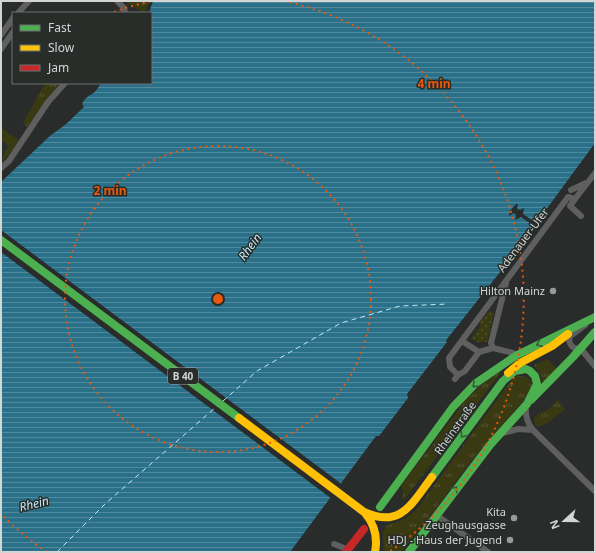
<svg xmlns="http://www.w3.org/2000/svg" width="596" height="553" font-family="'Noto Sans',sans-serif">
  <style>
    .grass { fill: url(#grass-tufts) }
    .park { fill: url(#park-crowns) }
    .garden { fill: url(#garden-dots) }
    .water { fill: url(#water-rules) }
    .pier { fill: #292c2a }
    .lines { fill: none; stroke-linecap: round; stroke-linejoin: round }
    .ferry { stroke: #c2e9f9; stroke-width: 1; stroke-dasharray: 5 4; stroke-linecap: butt }
    .street { stroke: #5f5f5f; stroke-width: 6 }
    .fast { stroke: #4caf50; stroke-width: 8 }
    .slow { stroke: #ffc107; stroke-width: 8 }
    .jam { stroke: #c62828; stroke-width: 8 }
    .oneway { stroke: #355a37 }
    .ring { fill: none; stroke: #e8590c; stroke-width: 2; stroke-dasharray: 2 4 }
    .poi-dot { fill: #979a98; stroke: #282d2a; stroke-width: 1.5 }
    .labels { text-anchor: middle; stroke-width: 3; stroke-linejoin: round; paint-order: stroke }
    .shield { fill: #282d2a; stroke: #9fa3a1; stroke-width: 1 }
    .shield-label { font-size: 10px; font-weight: bold; fill: #d2d5d4 }
    .street-label { font-size: 11px; fill: #d2d5d4; stroke: #282d2a }
    .poi-label { font-size: 11px; fill: #d2d5d4; stroke: #282d2a; text-anchor: end }
    .water-label { font-size: 12px; font-style: italic; fill: #c2e9f9; stroke: #282d2a }
    .centre { fill: #e8590c; stroke: #282d2a; stroke-width: 2 }
    .ring-label { font-size: 12px; text-anchor: middle; font-weight: bold; fill: #e8590c; stroke: #282d2a; stroke-width: 3; stroke-linejoin: round; paint-order: stroke }
  </style>
  <defs>
    <pattern id="grass-tufts" width="24" height="20" patternUnits="userSpaceOnUse"><rect width="24" height="20" fill="#393912"/><path d="M3 7l-1-3M5 7V3M7 7l1-3M15 17l-1-3M17 17v-4M19 17l1-3" fill="none" stroke="#555534"/></pattern>
    <pattern id="park-crowns" width="20" height="18" patternUnits="userSpaceOnUse"><rect width="20" height="18" fill="#393912"/><path d="M2 6a3 3 0 1 1 6 0M12 15a3 3 0 1 1 6 0" fill="none" stroke="#555534"/></pattern>
    <pattern id="garden-dots" width="8" height="8" patternUnits="userSpaceOnUse"><rect width="8" height="8" fill="#393912"/><path d="M2 2h.1M6 6h.1" fill="none" stroke="#555534" stroke-width="1.8" stroke-linecap="round"/></pattern>
    <pattern id="water-rules" width="6" height="5" patternUnits="userSpaceOnUse"><rect width="6" height="5" fill="#297088"/><path d="M0 2.5h6" fill="none" stroke="#518a9d"/></pattern>
  </defs>
  <rect width="100%" height="100%" fill="#292c2a"/>
  <path class="grass" d="M45 83H60L46 100 27 127 23 123Z
    M1 128 19 140 11 152 1 164 4 153 9 146 1 140Z
    M547 359 557 369 543 385 540 374 534 365Z
    M501 370 502 371 404 500 402 499 403 492 401 486 465 401 485 382Z
    M517 376 528 377 533 386 531 392 476 455 402 552H383C385 543 380 533 386 526L406 518 416 510 507 386 513 379Z
    M559 398 560 403 565 409 548 423 538 427 535 424 534 417 550 408Z"/>
  <path class="park" d="M127 1H149L144 13 126 2Z"/>
  <path class="garden" d="M490 310 494 313 487 342H478L471 339 481 325 479 323Z"/>
  <path class="water" d="M153 1H595V143L504 267 447 339 446 341 447 342 407 394 408 398 379 436H376L290 552H1V182L51 135 65 125 84 107 82 104C85 98 87 97 92 94 96 92 99 86 101 83H151V13H149Z"/>
  <path class="pier" d="M516 204H518L517 209 520 210 524 208 523 214 536 223 534 226 521 217 515 220 516 215 514 213 509 216 510 211Z
    M1 230 343 485 332 499 1 252Z"/>
  <g class="lines">
    <path class="ferry" d="M223 401 257 371 341 323 400 306 448 304
      M57 552 105 504 216 407"/>
    <path class="street" d="M117 1 124 8 125 13
      M18 13 29 1
      M1 35 13 18
      M1 49 13 32
      M1 168 9 161 48 102 65 83
      M571 190 586 183
      M575 199 570 206 581 216
      M585 325 569 337C569 346 573 349 581 349L595 366
      M462 341 479 352 493 348 513 353
      M493 348 491 343 506 283
      M458 375 465 371 479 352
      M455 379 458 375 450 367 449 358 568 197 575 199 595 173
      M526 406C525 416 527 423 533 430L595 491
      M503 433 518 429 533 430
      M436 515 488 552
      M334 544 344 548"/>
    <path class="fast" d="M1 240 239 418
      M531 400 573 357 595 332
      M380 507 453 407 476 383 517 355 595 317
      M409 552 490 445 527 404 537 384 535 376 530 371 526 369 515 371 503 381 432 477"/>
    <path class="slow" d="M508 373 520 363 552 346 568 334
      M239 418 364 512C401 529 412 503 432 477
      M365 513C375 525 378 537 375 552"/>
    <path class="jam" d="M346 552 364 529"/>
  </g>
  <defs><path id="oneway-chevron" d="M-2-3.5L2.5 0L-2 3.5" fill="none" stroke-width="1.6" stroke-linecap="round" stroke-linejoin="round"/></defs>
  <g class="oneway">
    <use href="#oneway-chevron" transform="translate(539 344) rotate(155)"/>
    <use href="#oneway-chevron" transform="translate(475 385) rotate(138)"/>
    <use href="#oneway-chevron" transform="translate(463 435) rotate(126)"/>
    <use href="#oneway-chevron" transform="translate(455 489) rotate(-53)"/>
  </g>
  <g class="ring">
    <circle cx="218" cy="299" r="153"/>
    <path d="M47 552A305 305 0 0 1 2 515M114 12A305 305 0 0 1 152 1M284 1A305 305 0 0 1 389 552"/>
  </g>
  <g class="poi-dot">
    <circle cx="553" cy="291" r="4"/>
    <circle cx="514" cy="518" r="4"/>
    <circle cx="510" cy="540" r="4"/>
  </g>
  <g class="labels">
    <rect class="shield" x="168" y="368" width="30" height="16" rx="3"/>
    <g class="shield-label">
      <text x="183" y="380">B 40</text>
    </g>
    <g class="street-label">
      <text transform="translate(523 240) rotate(-53)" y="4">Adenauer-Ufer</text>
      <text transform="translate(455 428) rotate(-54)" y="4">Rheinstraße</text>
    </g>
    <g class="poi-label">
      <text x="545" y="295">Hilton Mainz</text>
      <text x="506" y="516">Kita<tspan x="506" dy="13">Zeughausgasse</tspan></text>
      <text x="502" y="544">HDJ - Haus der Jugend</text>
    </g>
    <g class="water-label">
      <text transform="translate(250 247) rotate(-54)" y="4">Rhein</text>
      <text transform="translate(34 504) rotate(-14)" y="4">Rhein</text>
    </g>
  </g>
  <circle cx="218" cy="299" r="6" class="centre"/>
  <g class="ring-label">
    <text x="434" y="88">4 min</text>
    <text x="110" y="195">2 min</text>
  </g>
  <rect width="596" height="553" fill="none" stroke="#d2d5d4" stroke-width="4"/>
  <rect x="12" y="12" width="140" height="72" fill="#282d2a" stroke="#6c706e"/>
  <rect x="20" y="25" width="20" height="6" fill="#4caf50" stroke="#6c706e"/>
  <text x="48" y="32" font-size="12" fill="#d2d5d4">Fast</text>
  <rect x="20" y="45" width="20" height="6" fill="#ffc107" stroke="#6c706e"/>
  <text x="48" y="52" font-size="12" fill="#d2d5d4">Slow</text>
  <rect x="20" y="65" width="20" height="6" fill="#c62828" stroke="#6c706e"/>
  <text x="48" y="72" font-size="12" fill="#d2d5d4">Jam</text>
  <g transform="translate(564 521) rotate(249)" stroke="#282d2a" stroke-width="3" paint-order="stroke">
  <path d="M0-3L7 15L0 10L-7 15Z" fill="#d2d5d4"/>
  <text y="-6" font-size="11" font-weight="bold" text-anchor="middle" fill="#d2d5d4">N</text>
  </g>
</svg>
